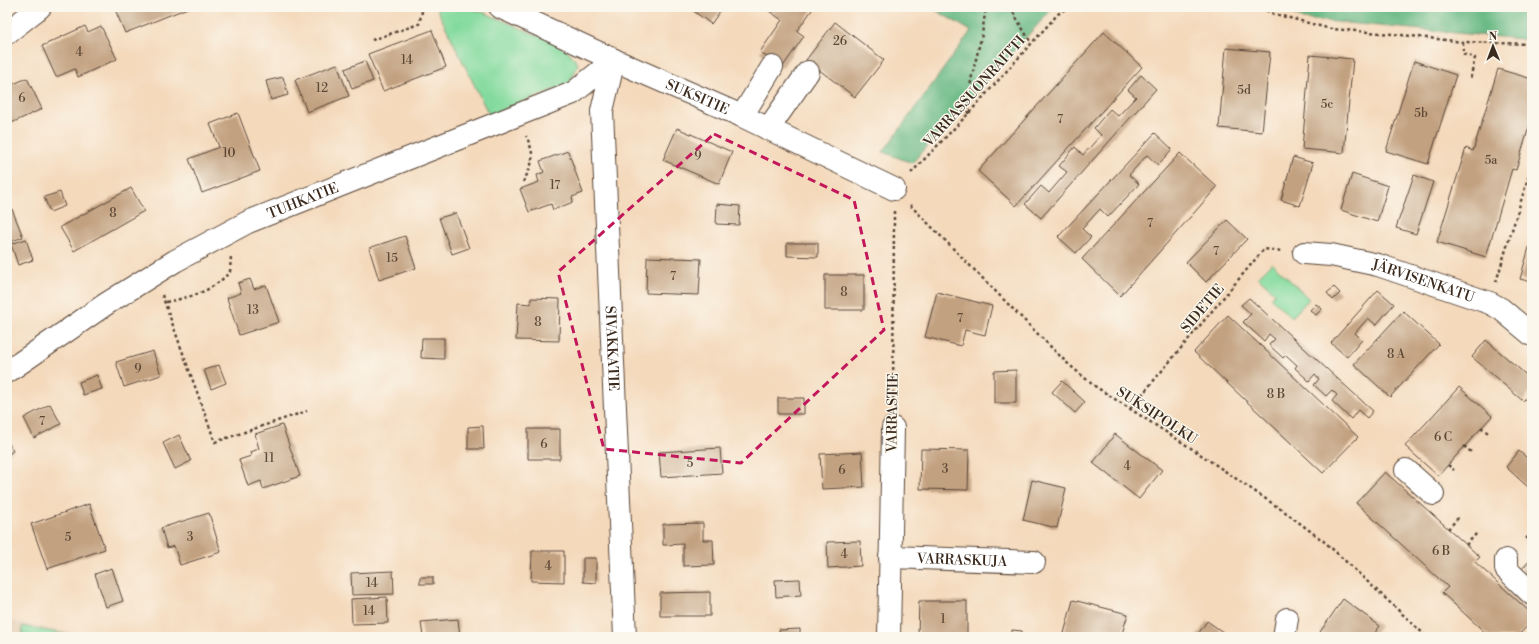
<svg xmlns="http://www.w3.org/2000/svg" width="1539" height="644" font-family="'Libre Bodoni',serif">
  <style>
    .built { fill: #e4ccb2 }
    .green { fill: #83da9e; stroke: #5f825e }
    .forest { fill: #6aba85; stroke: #527252 }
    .building { fill: #c2a180 }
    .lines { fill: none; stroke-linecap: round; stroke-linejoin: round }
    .minor-casing { stroke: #574436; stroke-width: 24 }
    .path { stroke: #574436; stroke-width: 2.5; stroke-dasharray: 3 3; stroke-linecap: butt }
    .minor { stroke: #fff; stroke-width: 22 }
    .marked { fill: none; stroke: #c2185b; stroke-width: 3; stroke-dasharray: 8 5; stroke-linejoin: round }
    .labels { text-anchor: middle; stroke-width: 3; stroke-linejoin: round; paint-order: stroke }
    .number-label { font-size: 12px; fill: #5d4836 }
    .street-label { font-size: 14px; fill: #3b2a1e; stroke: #fbf7ec }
  </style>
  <rect width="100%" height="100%" fill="#fbf7ec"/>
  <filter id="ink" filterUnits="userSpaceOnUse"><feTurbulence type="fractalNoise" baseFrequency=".025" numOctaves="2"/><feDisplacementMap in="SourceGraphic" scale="8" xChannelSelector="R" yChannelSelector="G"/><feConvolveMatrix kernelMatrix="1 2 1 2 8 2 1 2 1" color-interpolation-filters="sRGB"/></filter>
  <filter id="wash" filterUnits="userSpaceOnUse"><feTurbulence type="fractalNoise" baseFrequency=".012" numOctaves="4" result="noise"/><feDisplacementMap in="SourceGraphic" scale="16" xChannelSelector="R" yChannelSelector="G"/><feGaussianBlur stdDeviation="0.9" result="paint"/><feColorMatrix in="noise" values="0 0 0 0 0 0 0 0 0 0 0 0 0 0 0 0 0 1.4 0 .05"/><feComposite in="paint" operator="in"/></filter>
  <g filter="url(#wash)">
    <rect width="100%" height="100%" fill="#f4d9bb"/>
    <path class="built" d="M7 620 48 628 95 637H7Z"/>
    <path class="green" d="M436 7H466L485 13 553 42 570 53 578 64 574 74 568 84 489 115Z
      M1272 263 1309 299 1291 318 1271 298 1275 293 1258 277Z
      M22 626 79 637H23Z"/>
    <path class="forest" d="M930 7H1056L1052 9 912 163 883 152 971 31Z
      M1278 7H1532V40L1303 19Z"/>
    <g id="blocks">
      <path class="building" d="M114 7H190L125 33Z
        M688 7H723L711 24Z
        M763 7H814L797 31 804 36 782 68 760 52 782 20Z
        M835 22 884 60 855 97 806 60Z
        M85 26 88 32 101 26 117 59 78 77 75 69 56 77 42 46Z
        M432 30 446 67 383 91 368 54Z
        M1104 32 1142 67 1016 206 978 171Z
        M1226 48 1270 52 1262 132 1219 128Z
        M1310 55 1353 59 1344 153 1302 149Z
        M365 61 373 81 352 89 345 69Z
        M1414 61 1456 75 1428 164 1386 151Z
        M337 64 349 96 307 112 295 80Z
        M1498 69 1532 79V117L1516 170 1512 169 1486 257 1437 242 1466 148 1473 151Z
        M1141 75 1156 89 1041 218 1025 204 1041 186 1049 193 1067 172 1059 166 1075 147 1083 155 1101 135 1094 128 1110 109 1118 116 1136 97 1128 90Z
        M283 77 288 95 271 100 266 81Z
        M27 78 42 109 7 125V87Z
        M238 113 260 171 202 193 189 159 219 147 210 124Z
        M677 128 732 152 719 184 663 160Z
        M1155 133 1172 149 1158 165 1147 155 1129 175 1139 184 1108 217 1100 209 1082 229 1091 237 1076 253 1058 237Z
        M568 151 583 193 572 197 573 202 553 210 551 204 529 212 520 189 539 182 537 175 544 172 540 161Z
        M1180 153 1217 187 1120 296 1082 259Z
        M1293 157 1313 163 1300 206 1281 200Z
        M1352 174 1388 186 1377 222 1341 210Z
        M1414 175 1433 182 1416 234 1396 228Z
        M131 188 144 211 74 251 60 227Z
        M60 192 65 206 50 212 44 197Z
        M10 204 23 237 7 243V205Z
        M717 204 740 206 739 225 716 224Z
        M456 213 469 248 452 254 439 218Z
        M1227 220 1247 239 1206 282 1186 262Z
        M405 236 416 268 379 280 369 248Z
        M1532 237V282L1520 279Z
        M26 239 33 260 18 265 11 244Z
        M787 243H818V257L787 256Z
        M647 257 701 259 699 295 646 293Z
        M825 275H864V310H825Z
        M250 279 254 289 266 285 279 322 239 335 227 298 241 293 238 283Z
        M1334 287 1340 293 1333 300 1327 293Z
        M1378 290 1394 304 1376 325 1368 318 1355 333 1362 340 1347 357 1331 343Z
        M937 292 992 306 985 335 965 330 961 346 925 337Z
        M531 298 560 299 559 341 516 340 518 303 531 304Z
        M1249 298 1373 411 1367 418 1358 410 1351 419 1332 401 1337 395 1332 390 1326 396 1314 385 1319 379 1315 374 1309 381 1295 368 1297 365 1286 355 1283 358 1269 345 1275 339 1269 334 1264 341 1243 322 1251 314 1241 305Z
        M1316 304 1322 309 1316 315 1310 310Z
        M1403 311 1439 344 1390 397 1354 364Z
        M1228 315 1358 437 1323 473 1194 352Z
        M422 338H444V359L421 358Z
        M1486 340 1532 380V391L1523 401 1472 357Z
        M153 351 161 375 124 387 116 362Z
        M219 365 226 383 211 389 204 370Z
        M1016 370V403H994V371Z
        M97 375 102 389 83 395 79 382Z
        M1062 381 1085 402 1075 413 1052 392Z
        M1459 387 1492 416 1438 476 1405 446Z
        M778 398H804V414H778Z
        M50 404 61 424 34 438 24 418Z
        M282 425 300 476 263 489 261 481 248 486 239 460 251 456 250 452 259 449 255 434Z
        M483 426 484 449H468V427Z
        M528 429H560V459H528Z
        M1115 434 1162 470 1139 499 1093 463Z
        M179 435 191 461 175 469 163 443Z
        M7 440 13 451 7 455Z
        M720 448 722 473 661 477 659 452Z
        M921 449 969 450 968 490 920 489Z
        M1519 451 1532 462V484L1529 488 1506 467Z
        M862 452 864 487 822 489 820 454Z
        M1385 472 1480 557 1475 562 1532 614V621L1517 637H1490L1442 593 1448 587 1356 503Z
        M1032 480 1066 488 1057 528 1023 520Z
        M89 504 105 549 47 569 31 524Z
        M209 513 221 552 180 565 174 546 167 548 161 528Z
        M703 523V540H713L714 565 683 566V544L663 545V524Z
        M860 541 861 566 828 568 827 542Z
        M532 551H564V582L531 581Z
        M583 558H596V583L583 582Z
        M1532 558V583L1519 572Z
        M112 568 123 601 106 607 95 574Z
        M393 571 394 594 352 595 351 573Z
        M420 577H433V584H420Z
        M800 579 801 595 776 597 775 580Z
        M710 592V616H660V593Z
        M387 597 388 623 352 624 351 599Z
        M1343 599 1380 626 1372 637H1327L1320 632Z
        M1073 600 1128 614 1121 637H1063Z
        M919 601H967V637H918Z
        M458 619 460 637H423L421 622Z
        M1207 621 1230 637H1196Z
        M800 629V637H779V630Z
        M1012 630 1022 631 1023 637H1012Z"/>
    </g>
  </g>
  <g filter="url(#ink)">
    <use href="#blocks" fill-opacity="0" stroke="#574436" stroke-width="1"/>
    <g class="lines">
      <g class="minor-casing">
        <g id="minor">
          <path id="s1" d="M500 7 614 60 742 116 894 189"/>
          <path d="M7 33 40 7"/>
          <path id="s2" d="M614 60 602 111 625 637"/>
          <path d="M742 116 772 67"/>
          <path d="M768 129 808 72"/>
          <path id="s3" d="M1304 253 1331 255 1378 265 1490 303 1501 309 1532 335"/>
          <path id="s4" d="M7 372 106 304 175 261 248 222 573 93 614 60"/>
          <path d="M1406 470 1433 494"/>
          <path id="s5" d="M890 557 1034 562"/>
          <path d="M1506 560V569L1532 594"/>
          <path d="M889 637 893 428"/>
          <path d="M1284 637 1287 619"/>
        </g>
      </g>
      <path class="path" d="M1010 7 1031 43
        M1261 7 1271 13 1331 29 1393 34 1463 42 1532 44
        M1516 7 1532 9
        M372 40 419 24 423 7
        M1463 42V54L1475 58 1470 80
        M968 114 971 80 982 34 986 7
        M911 173 968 114 1058 14 1068 7
        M523 182C533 164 536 156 526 136
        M910 205 1018 314 1066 362 1093 385 1194 450 1285 512 1326 543 1427 637
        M1496 282 1532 165
        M162 295 215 442 307 411
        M166 302C194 296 209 293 230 272L231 256
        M893 406 894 211
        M1130 409 1264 249 1282 251
        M1481 427 1488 433
        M1464 446 1471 452
        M1448 465 1454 470
        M1448 529 1459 517
        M1526 537 1532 542
        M1466 545 1477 533"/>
      <use href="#minor" class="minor"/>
    </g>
  </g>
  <path class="marked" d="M714 134 854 200 884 330 741 463 604 449 558 272Z"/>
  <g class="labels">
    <g class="number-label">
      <text x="840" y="45">26</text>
      <text x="79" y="56">4</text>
      <text x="407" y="64">14</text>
      <text x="322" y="92">12</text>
      <text x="1244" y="94">5d</text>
      <text x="22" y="102">6</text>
      <text x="1327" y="108">5c</text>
      <text x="1421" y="117">5b</text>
      <text x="1060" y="123">7</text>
      <text x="229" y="157">10</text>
      <text x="698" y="160">9</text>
      <text x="1491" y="164">5a</text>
      <text x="555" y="189">17</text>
      <text x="113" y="217">8</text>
      <text x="1150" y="227">7</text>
      <text x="1216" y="255">7</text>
      <text x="392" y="262">15</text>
      <text x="673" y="280">7</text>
      <text x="844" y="296">8</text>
      <text x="253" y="314">13</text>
      <text x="960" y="322">7</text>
      <text x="538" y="326">8</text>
      <text x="1396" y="358">8 A</text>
      <text x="138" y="373">9</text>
      <text x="1276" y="398">8 B</text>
      <text x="42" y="425">7</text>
      <text x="1443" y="441">6 C</text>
      <text x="544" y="448">6</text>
      <text x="269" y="462">11</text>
      <text x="690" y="467">5</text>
      <text x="1127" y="470">4</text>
      <text x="945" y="473">3</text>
      <text x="842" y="474">6</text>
      <text x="68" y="541">5</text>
      <text x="190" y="541">3</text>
      <text x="1441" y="555">6 B</text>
      <text x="844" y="558">4</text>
      <text x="548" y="570">4</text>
      <text x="372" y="587">14</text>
      <text x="369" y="615">14</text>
      <text x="943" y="623">1</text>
    </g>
    <g class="street-label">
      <text transform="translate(974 91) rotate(-48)" y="5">VARRASSUONRAITTI</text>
      <text dy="5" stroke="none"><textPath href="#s1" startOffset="217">SUKSITIE</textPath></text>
      <text dy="5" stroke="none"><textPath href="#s4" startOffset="343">TUHKATIE</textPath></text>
      <text dy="5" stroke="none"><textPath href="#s3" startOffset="123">JÄRVISENKATU</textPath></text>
      <text transform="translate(1202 308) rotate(-50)" y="5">SIDETIE</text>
      <text dy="5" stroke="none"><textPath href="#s2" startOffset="290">SIVAKKATIE</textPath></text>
      <text transform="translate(892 413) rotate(-89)" y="5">VARRASTIE</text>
      <text transform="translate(1157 415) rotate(33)" y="5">SUKSIPOLKU</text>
      <text dy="5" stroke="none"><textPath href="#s5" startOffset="72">VARRASKUJA</textPath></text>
    </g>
  </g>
  <rect width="1539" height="644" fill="none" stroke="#fbf7ec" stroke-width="24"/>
  <g transform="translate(1493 46) rotate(359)" stroke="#fbf7ec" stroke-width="3" paint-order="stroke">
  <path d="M0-3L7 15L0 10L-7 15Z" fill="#3b2a1e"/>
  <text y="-6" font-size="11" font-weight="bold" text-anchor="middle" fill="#3b2a1e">N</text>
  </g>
</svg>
